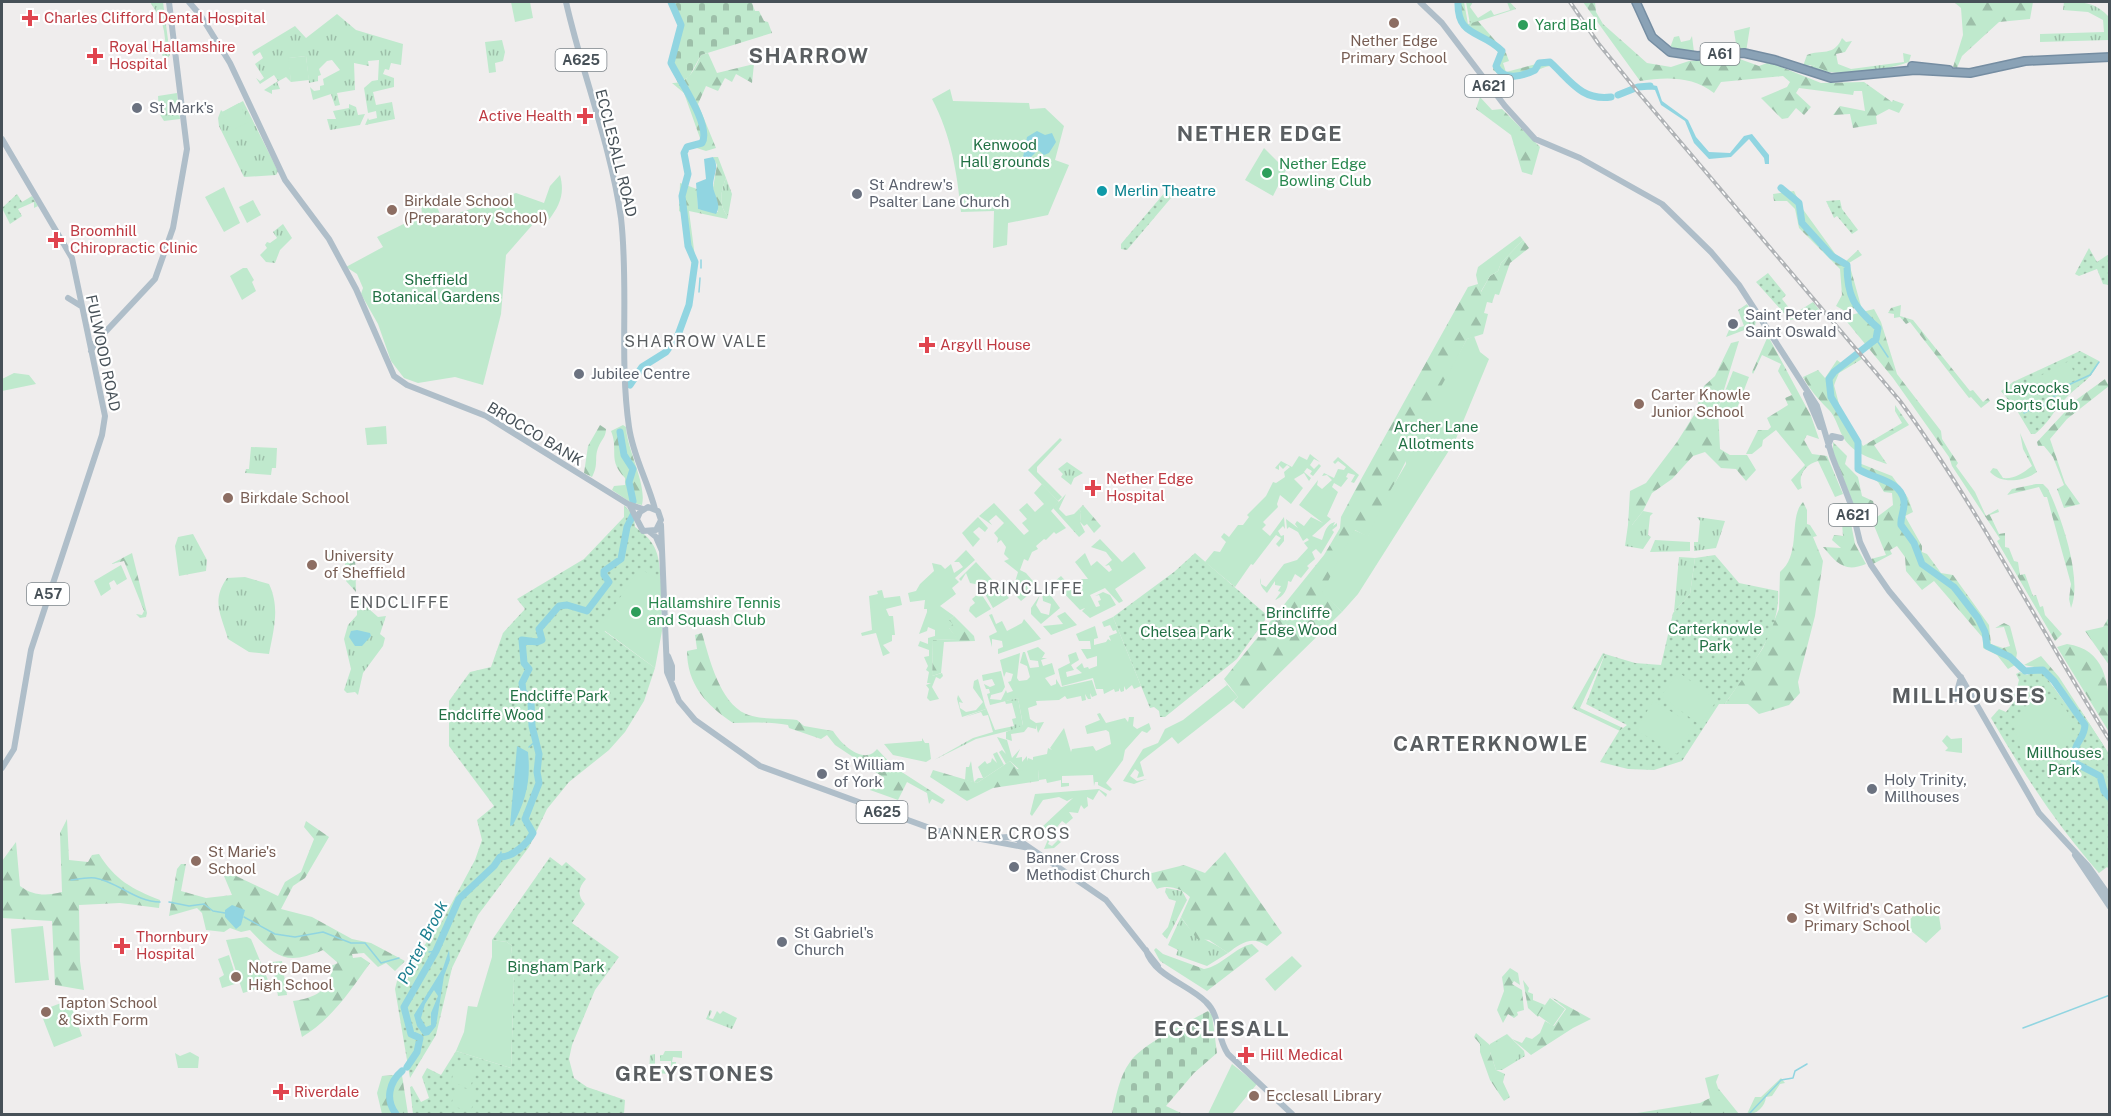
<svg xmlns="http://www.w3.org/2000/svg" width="2111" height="1116" font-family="'Public Sans',sans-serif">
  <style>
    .grass { fill: url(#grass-tufts) }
    .forest { fill: url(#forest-firs) }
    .cemetery { fill: url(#cemetery-stones) }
    .park { fill: url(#park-dots) }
    .garden { fill: #bfe9cd }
    .water { fill: #91d5e1; fill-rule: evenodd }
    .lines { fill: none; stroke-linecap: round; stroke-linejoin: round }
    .stream { stroke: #91d5e1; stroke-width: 1.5 }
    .river { stroke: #91d5e1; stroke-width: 7 }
    .highway-casing { stroke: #758da2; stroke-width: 10 }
    .major { stroke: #afbec9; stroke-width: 6 }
    .highway { stroke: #8aa2b6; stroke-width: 7 }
    .rail-casing { stroke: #b0b3b6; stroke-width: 4 }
    .rail { stroke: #fff; stroke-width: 1.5; stroke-dasharray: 4.5; stroke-linecap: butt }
    .health-dot { fill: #e0444e; stroke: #fff; stroke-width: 2 }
    .education-dot { fill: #8d6e63; stroke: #fff; stroke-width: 2 }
    .leisure-dot { fill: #2e9e5b; stroke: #fff; stroke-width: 2 }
    .worship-dot { fill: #6b7280; stroke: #fff; stroke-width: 2 }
    .culture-dot { fill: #0f9aa8; stroke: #fff; stroke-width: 2 }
    .labels { text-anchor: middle; stroke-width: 4.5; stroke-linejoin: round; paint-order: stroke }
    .shield { fill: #fff; stroke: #7e858a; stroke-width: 1.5 }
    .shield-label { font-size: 14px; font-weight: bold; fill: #475158 }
    .health-label { font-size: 15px; fill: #be3a42; stroke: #fff; text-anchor: start }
    .leisure-label { font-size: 15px; fill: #27864d; stroke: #fff; text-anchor: start }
    .education-label { font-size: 15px; fill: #785e54; stroke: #fff; text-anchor: start }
    .worship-label { font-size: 15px; fill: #5b616d; stroke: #fff; text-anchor: start }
    .park-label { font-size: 15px; fill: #217044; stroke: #fff }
    .street-label { font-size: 15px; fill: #475158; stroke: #fff }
    .culture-label { font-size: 15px; fill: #0d838f; stroke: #fff; text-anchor: start }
    .neighbourhood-label { font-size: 16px; letter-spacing: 1.5px; fill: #5a5e61; stroke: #fff }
    .water-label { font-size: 16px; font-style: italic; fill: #1b7e8f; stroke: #fff }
    .district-label { font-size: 21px; font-weight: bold; letter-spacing: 1.5px; fill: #5a5e61; stroke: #fff }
  </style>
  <defs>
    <pattern id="grass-tufts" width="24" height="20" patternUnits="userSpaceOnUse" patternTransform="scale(1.5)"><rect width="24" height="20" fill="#bfe9cd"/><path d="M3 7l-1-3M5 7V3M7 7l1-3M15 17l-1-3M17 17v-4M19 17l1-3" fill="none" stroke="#9dbfa9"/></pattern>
    <pattern id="forest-firs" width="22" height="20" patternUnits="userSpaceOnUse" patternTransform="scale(1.5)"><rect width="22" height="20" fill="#bfe9cd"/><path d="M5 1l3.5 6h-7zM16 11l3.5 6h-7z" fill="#9dbfa9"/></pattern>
    <pattern id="cemetery-stones" width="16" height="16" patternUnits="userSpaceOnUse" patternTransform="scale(1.5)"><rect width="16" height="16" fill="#bfe9cd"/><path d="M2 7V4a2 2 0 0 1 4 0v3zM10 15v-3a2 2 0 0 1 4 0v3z" fill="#9dbfa9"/></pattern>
    <pattern id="park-dots" width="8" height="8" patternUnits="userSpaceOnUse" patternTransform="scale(1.5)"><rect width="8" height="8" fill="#bfe9cd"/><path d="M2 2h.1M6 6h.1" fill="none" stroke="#9dbfa9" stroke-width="1.8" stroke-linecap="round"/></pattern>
  </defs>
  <rect width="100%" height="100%" fill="#efeded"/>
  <path class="grass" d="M150 2H163L170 55 166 60 162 55 166 47 164 31 161 19Z
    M1466 2H1473L1470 7 1478 18 1491 10 1494 15 1510 10 1507 2H1510L1516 9 1470 24Z
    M2064 2C2083 1 2096 3 2109 17V40L2040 42V34L2104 32 2103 20 2088 12 2063 10Z
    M337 14 356 30 403 44 401 65 391 63 389 70 385 69 383 74 394 78V87L373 92 376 105 392 102 395 119 365 125 368 118 369 120 377 118 376 111 368 113 364 88 372 81 378 80 379 60 368 61 369 66 354 63 355 90 337 93 340 105 335 106 331 94 313 100 310 87 314 91 320 90V86L324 85 323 79 340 70 332 60 327 61 319 69 321 75 318 76V81L309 83 306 56 289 58 291 82 286 77 277 82 280 89 272 90V94L264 90 278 81 274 75 260 84 256 78 260 81 264 78 255 64 263 58 260 52 254 56 252 52 295 26 306 38Z
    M1679 36 1681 42 1690 40 1692 36 1694 52 1670 48 1674 37Z
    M502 40 505 52 503 61 495 63 496 72 489 73 485 42Z
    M1903 53 1911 55 1909 62C1875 73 1841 78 1807 67L1813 65C1824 68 1841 77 1851 69L1904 62Z
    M177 93 180 119 164 121 159 113 158 96Z
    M243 101 278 171 276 175 244 177 219 126 218 118 221 110 223 112Z
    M349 104 356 107 358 115 365 114 360 125 330 130 327 119H336L333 111 349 108Z
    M726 178 732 194 728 216C718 206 721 190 726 178Z
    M283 224 292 238 280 250 275 263 266 262 260 255 267 248 265 245 267 242 270 243 277 238 273 232Z
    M1747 304 1756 320 1755 326 1726 337 1729 330 1744 326 1738 310Z
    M2020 433 2037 472C2024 481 2002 485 1990 472L1993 468 1997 469 2003 478C2014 479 2022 474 2032 466L2023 449Z
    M251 447 277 448 276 468H272L271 475 245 473 246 469H249Z
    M1067 462 1083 473 1074 478 1071 485 1061 477 1063 474 1058 469Z
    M1066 494 1059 509 1066 516 1074 514 1079 509 1081 512 1080 522 1085 532 1079 537 1053 508Z
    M1643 511 1653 513 1650 516 1648 535 1651 537 1643 549 1625 546 1628 525H1632Z
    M1697 517 1725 521 1716 548 1694 551V542H1698L1700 521Z
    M193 534 207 560 206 571 179 576 175 546 178 537Z
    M1655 540 1690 542V551L1650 552Z
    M1679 557 1695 558 1690 594 1674 612Z
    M245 577 269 584C280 607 274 629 269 654L249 652 228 639C221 614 211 601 227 578Z
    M357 597H373L369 609 378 617 386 616 380 634 385 638 383 646 363 673 358 695 355 692 347 693 344 690 351 669 344 639 348 625 357 615Z
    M1018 698 1023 726 1020 728 976 739 934 760 973 738 993 732 988 715 983 716 981 712 965 717 986 709 985 705 995 730 1014 726 1012 719 1016 718 1012 703 1006 704 1005 701Z
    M1166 888 1182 891 1187 900 1167 939 1162 934 1168 927 1176 901 1169 899 1165 892Z
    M1181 917C1196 941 1207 937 1228 953L1207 966 1176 955 1178 950 1168 945Z
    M710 1010 712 1011 709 1018 713 1019 717 1011 720 1014 723 1011 737 1018 732 1029 706 1019Z
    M1507 1034 1524 1051 1525 1056 1502 1070H1496L1490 1052V1044Z
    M665 1051H682V1058L673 1057 672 1062H676L675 1074 649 1073 650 1055 655 1054V1068H671V1061H660V1055H663Z"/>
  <path class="forest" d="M1456 2H1464L1468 24 1478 21 1506 53 1509 61 1503 63 1506 72 1551 60 1557 65 1555 69 1550 66C1528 70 1518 91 1493 70L1498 52C1479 30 1455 40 1456 2Z
    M1583 2H1595L1596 12 1603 24 1647 63 1671 67 1689 61 1737 58 1759 66 1767 63 1776 65 1821 83 1864 82 1892 102 1893 100 1904 104 1899 113 1889 109 1876 116 1877 124 1853 128 1850 114 1833 115 1840 106 1865 111 1862 91H1854L1853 95 1799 88 1796 93 1811 107 1804 115 1796 108 1788 118 1782 119 1761 98 1787 87 1790 82 1783 76 1721 82 1714 93C1692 76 1666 77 1640 81Z
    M1954 2H2033L2030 19 1999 22 1962 56 1957 68 1953 67 1963 35 1961 8Z
    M1842 38 1846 42 1852 41 1845 52 1836 54 1838 64 1851 69 1849 72H1829L1813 65 1803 66 1807 55C1821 49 1834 57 1842 38Z
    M708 53 717 73 754 64 752 83 736 74 732 82 725 78 718 91 706 86 698 104 716 148 706 151 687 145 701 141 684 93 672 83C689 84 695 68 701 55Z
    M1480 97 1492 110 1502 109 1540 147 1532 175 1522 172 1511 135 1476 109Z
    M713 157H718L726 178C721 190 718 206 728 216L727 219 689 211 696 265 691 306 688 307 692 259 687 247 682 213 679 211 680 183 697 189 698 209 718 212 713 188 717 165Z
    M1794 191 1802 208 1839 259 1845 262 1858 250 1862 255 1849 263 1861 306 1845 311 1836 306 1842 295 1840 269 1799 228 1795 209 1787 201H1774L1773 194Z
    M1523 240 1529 248 1510 263 1499 295 1495 294 1492 303 1487 302 1484 313 1488 314 1483 334 1467 339 1368 537 1355 530 1323 593 1342 612 1243 709 1234 701 1238 697 1224 679 1324 555 1340 528 1341 517 1359 483 1468 287 1478 284 1481 292 1490 276 1498 271 1501 263Z
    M1901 305 1900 316 1913 320 1970 391 1973 390 1983 402 1988 398 1990 401 1981 408 1971 397 1969 398 1910 322 1906 324 1900 317 1894 318V314L1888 313 1891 308Z
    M1874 309 1881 322 1897 374 1941 431 1942 439 1958 463 1956 466 1975 492 1986 516 1998 509 1999 512 1990 515 1999 534 2005 533V547L2009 548 2014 561 2018 562 2020 575 2025 574 2033 596 2036 595 2040 607 2043 606 2045 615 2062 634 2055 641 1997 541 2000 539 1952 466 1949 457 1893 378 1843 317Z
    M1768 336 1811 416 1819 439 1807 435 1804 440 1812 454 1827 456 1843 494 1835 497 1818 461C1806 464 1797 475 1802 488L1798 490 1791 480 1805 465 1776 430 1763 440 1762 446 1752 454H1746L1758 430H1768L1771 427 1767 418 1788 405 1785 398 1792 395 1778 371 1781 364 1762 355 1753 374 1752 372Z
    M1739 341 1718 409 1720 449 1730 455H1747L1756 470 1746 481 1736 469 1721 468 1705 452 1693 456 1672 479 1652 493 1643 511 1632 525H1628L1630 491 1646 483 1677 442 1694 415 1704 386 1715 376 1731 343Z
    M1856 351 1862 359 1839 373 1834 385 1840 408 1863 446 1902 423 1895 411V405L1909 425 1874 445 1887 464C1870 458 1851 453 1842 435 1838 427 1835 416 1829 410 1819 400 1810 390 1803 377L1818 370 1825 378 1837 360 1845 366Z
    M2105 379 2109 386 2067 419 2050 439 2065 483 2080 504 2064 508 2057 489 2064 485 2053 457 2044 446H2038L2037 442 2076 400Z
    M600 425 606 429C606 437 601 440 598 448 594 459 599 464 592 477L584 473 588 446Z
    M623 425 626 427C627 450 647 484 642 505L630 502 612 490 614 486 625 485V478C607 460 619 450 611 431Z
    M1060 438 1062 440 1037 467V472L1062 497 1058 501 1028 470Z
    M1833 442 1847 456 1845 464 1858 477 1862 496 1873 501 1877 517 1893 505 1892 493 1884 492 1878 482 1861 470 1859 463 1892 476 1908 498 1913 512 1905 516 1922 546V552L1927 554 1941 573 1953 575 1989 625 1991 644 2003 648 2010 646 2004 627 1995 628 2004 623 2010 626 2017 653 2015 665 2008 669 1997 655 1983 648V638L1934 581 1922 590 1906 571 1905 557 1897 546 1890 550 1892 554 1873 564 1871 559 1886 555 1873 523 1856 511 1833 452Z
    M2036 484H2043L2048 489C2061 516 2083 579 2071 608L2069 599 2071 584 2047 497H2044L2039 487 2007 495 2012 489Z
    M1803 502 1807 510V524L1810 525 1817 536 1813 537 1823 561 1815 616 1798 682 1800 693 1789 705 1759 714 1748 704H1725L1763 648 1779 609 1780 572C1802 554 1788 517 1803 502Z
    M1847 503 1855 544 1866 564C1844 573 1837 563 1823 547L1841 548 1832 540 1834 535 1843 536 1842 523 1836 520 1831 504Z
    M1083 505 1101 526 1094 533 1087 524 1084 526 1080 522 1081 512 1079 509Z
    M350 551 355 556 356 592 346 581 345 563 327 558 325 555Z
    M132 553 147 613 146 617 140 618 136 614 142 615 144 611 124 561 111 564Z
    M954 616 974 636 975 641 944 642 941 673 932 676 933 640 957 639 949 628V620Z
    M2109 617V665L2085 631 2103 627Z
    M702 633C709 657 719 702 746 714 760 720 782 718 797 720L804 726 833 731C841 744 864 766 877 749L894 767 945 800 942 804 932 799 929 804 927 793 907 782 898 800 870 790 872 786H884L883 777 835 745 827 735 821 739 789 728 788 725C769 722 751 722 733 723 706 705 687 684 687 651L697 649 695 635Z
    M2067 644C2111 650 2110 694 2109 732L2057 647Z
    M1603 653 1605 654 1580 708 1623 728 1620 731 1572 708Z
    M2041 656 2059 677 2109 754 2072 712 2076 710 2055 680 2044 669 2024 665Z
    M1010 761 1017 769 1038 770 1039 781 993 788 967 801 930 777 933 770 977 783Z
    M67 819 69 860 88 862 92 855 99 854C115 880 132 889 160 900L159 908 120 903 79 905 80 961 84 990 55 985 52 921 2 918V861L16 842 20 886C33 896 47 896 62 892L60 833Z
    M306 821 329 837 305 878 293 886 281 909 312 917 352 939 371 943 405 961 395 971 386 963 378 967 364 953 352 954 353 958 361 957 370 963C350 991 332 1019 302 1037L293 1001C314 998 333 990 331 966L338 963 323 950C286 966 276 957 250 930L241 932 230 928 224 932 206 930 202 913 197 908 169 916 177 869 181 864H186L181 891 206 898 232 895 224 876 228 869 234 875 278 896 285 882 301 872 314 839 304 827Z
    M1225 852 1282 933 1267 946C1252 935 1241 943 1228 953L1209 940 1197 939 1181 917 1190 897C1182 889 1169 884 1157 889L1148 874 1184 865 1205 873Z
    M1252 944 1259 951 1207 991 1160 961 1154 950 1156 948 1163 954 1204 969C1222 966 1235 947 1252 944Z
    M1510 968 1518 973 1520 985 1514 981 1512 984 1522 990 1524 1010 1517 1012 1518 1015 1514 1018 1508 1014 1503 1023 1497 1010 1504 991 1502 977Z
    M1523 980 1529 988 1528 992 1533 994V1000L1545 1005 1538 1017 1528 1008Z
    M1551 997 1591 1019 1573 1028 1531 1055 1512 1039 1522 1043 1526 1037 1532 1039 1540 1033 1545 1021 1554 1026 1566 1009Z
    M1476 1033 1491 1046 1490 1052 1496 1070 1505 1074 1503 1082 1510 1097 1504 1101 1490 1080 1480 1052V1044L1474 1037Z
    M401 1069 408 1114H382L377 1093 382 1076 394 1075Z
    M1719 1074 1716 1082 1718 1088 1739 1114H1631L1700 1103 1710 1098 1705 1078Z
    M1781 1078 1785 1083 1780 1084 1772 1096 1766 1097C1765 1107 1756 1115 1747 1114L1755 1097H1761Z"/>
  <path class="cemetery" d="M672 2H755L752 3 755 11H759L764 21 768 22 772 33 701 55 689 77 678 83C664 52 685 48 680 24 679 16 674 8 672 2Z
    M1208 1011 1212 1015 1217 1053 1194 1073 1166 1106 1183 1114H1112C1116 1097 1119 1077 1130 1062 1142 1044 1188 1022 1208 1011Z"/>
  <path class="park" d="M1166 191 1172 193 1171 198 1127 250 1121 249V244Z
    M17 194 22 202 32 196 38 206 34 208V202L18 209 22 216 10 224 2 208Z
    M1840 200 1842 209 1858 230 1852 234 1837 216 1834 218 1826 201Z
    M2089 248 2097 262 2109 254V285L2103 284 2097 269 2079 276 2075 274Z
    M1768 273 1786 295 1782 299 1794 314 1813 302 1823 314 1790 320 1756 282Z
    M2080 351 2099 361C2093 379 2078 385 2065 399 2054 410 2048 424 2035 434H2031L2016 409 2001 391 2013 382Z
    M624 505 634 516 635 527C658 543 659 555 661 582L604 631 655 668 644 701 625 732 609 750 569 782 547 809 529 847 478 915 452 968 436 1035 410 1078 395 989 397 981 440 925 475 860 482 840 477 820 494 806 449 746V701L470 672 491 667 503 633 525 609 517 599 584 559 624 517Z
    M1195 553 1268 616 1237 659 1165 717H1160L1159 711 1154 707 1150 708 1113 617 1174 572Z
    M1715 555 1739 583 1778 591C1781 633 1747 671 1725 704H1719L1682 761 1654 770 1628 769 1600 762 1619 731 1627 725 1586 704 1605 654 1635 663 1661 665 1673 613 1690 594 1695 558Z
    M2020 672 2027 675 2033 672 2043 673 2072 712 2080 709 2109 754V869L2107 867 2099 873C2056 824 2023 773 1991 718L1999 709 2006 712 2016 699 2012 694 2016 692 2019 680 2016 674Z
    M550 857 562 866 566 862 586 879C578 888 577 895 585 904L572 923 619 957 595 990 572 1045 569 1059 574 1078 587 1087 625 1100 624 1114H413L410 1087 412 1086 421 1102 429 1098 422 1077 427 1068 441 1075 456 1051 511 1068 514 981 510 962 512 946 507 942 492 940Z"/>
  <path class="garden" d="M511 2H530L533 18 515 22Z
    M1750 27 1746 52 1737 50 1734 31Z
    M306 56 309 80 291 82 288 58Z
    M950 89 953 101 1029 103 1030 109 1045 108 1064 126 1055 160 1069 165 1048 215 1008 223 1007 245 993 248 994 211 961 212C957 172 951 135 932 99Z
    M239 103 249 122 232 130 222 112Z
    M1264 148 1286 170 1273 196 1245 180Z
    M560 175C565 194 560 205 548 221L541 215 506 255 501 314 483 385 455 377 418 383 404 378 391 361 378 324 361 294 363 288 357 274 346 267 383 247 377 237 422 215 421 202H435L442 219 516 193 544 203 550 186Z
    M224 187 240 223 224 232 205 197Z
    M253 200 261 215 247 223 239 207Z
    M1520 236 1523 240 1501 263 1498 271 1490 276 1480 293 1476 275 1478 267Z
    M243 268H247L254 280 252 282 256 291 242 300 230 276Z
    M1474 336 1480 352 1489 359 1455 441 1358 594 1342 612 1322 593 1354 530 1368 536 1383 503 1406 464 1405 453 1467 339Z
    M2069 361 2077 379 2042 397 2034 379Z
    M1733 371 1749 377 1734 416 1718 409Z
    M14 373 29 375 36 384 2 391V379Z
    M2031 381 2039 399 2021 408 2013 390Z
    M386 426 387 444 367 445 365 428Z
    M1310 454 1320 462 1314 459 1310 465 1314 469 1319 464 1321 466 1313 476 1310 474 1312 471 1307 468 1304 472 1311 478 1309 481 1304 473 1294 479 1303 488 1291 504 1280 495 1277 504 1278 507 1263 522 1266 525 1262 529 1270 536 1284 517 1285 529 1283 526 1278 531 1281 536 1284 535V541L1279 547 1276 544 1281 538 1276 535 1253 565 1251 564 1235 587 1205 562 1214 551 1220 552 1226 542 1221 537 1224 533 1229 537 1238 525H1243L1249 517 1247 515 1266 496 1273 482 1276 483 1285 477 1284 472 1290 467 1287 465 1283 469 1279 465V470L1275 468 1281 461 1292 467 1299 456 1307 460Z
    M1338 457 1359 475 1354 483 1351 482 1355 475 1348 473 1346 477 1348 478 1341 487 1334 483 1332 487 1338 492 1327 516 1331 519 1312 536 1322 540C1325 533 1325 525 1335 522L1333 526 1337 523V526L1332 530 1334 532 1321 554 1316 549 1312 552 1315 559 1307 566 1309 568 1301 578 1295 574 1291 582 1288 581C1288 588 1284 597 1275 600L1281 592 1278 591 1281 586 1275 585V581L1267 593C1262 588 1259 584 1261 578V584L1266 587 1284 564 1297 560 1308 548 1304 543 1309 540 1307 538 1303 541 1298 532 1289 527 1287 529 1286 519 1298 528 1295 524 1297 521 1304 526 1311 517 1323 523 1299 505 1318 480 1317 485 1322 489 1332 480 1327 475 1322 476 1324 473 1334 478 1338 469 1344 470 1346 467 1338 461 1335 464 1333 462Z
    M1042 484 1059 502 1051 511 1066 528 1056 534 1054 532 1046 540 1044 539 1036 546 1038 549 1032 552 1028 561 1024 559 1020 570 1026 573 1038 587 1021 601 1005 584 1009 581 1015 582 1018 572 1004 561 1009 559 1004 554 1006 547 1001 540 997 543 998 538 994 533 1004 523 996 515 989 521 992 525 979 516 994 503 1024 535 1029 531 1022 523 1027 519 1019 510 1027 503 1035 512 1044 504 1034 493Z
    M978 517 988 528 985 532 979 527 973 532 980 539 973 547 962 533Z
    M1100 539 1122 562 1134 552 1146 568 1115 589 1123 601 1119 603 1105 588 1090 595 1096 607 1100 606 1098 601 1101 600 1099 595 1095 596 1103 592 1110 595 1116 605 1090 618 1082 611 1085 608 1080 610 1059 588 1062 585 1060 582 1053 587H1048L1061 576 1072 588 1082 579H1088L1075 562 1085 553 1091 566 1097 561 1109 572 1112 570 1109 565 1105 566 1112 560 1106 552 1091 547Z
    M966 550 975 560 955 578 959 582 952 588 956 594 940 606 954 616 949 620 953 624 949 628 958 639 933 640 932 676 942 673 943 676 940 679 936 677 932 687 939 699 930 701 927 698 929 689 926 685 931 683H927L929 672 926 670 928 666 924 657 929 656V650L918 646 920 641 928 644V638L935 636V630L928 627 927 631 919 634 927 612V609H924L925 600 910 602 908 593 916 591 920 584 934 571 932 563 941 565 945 569 951 564 954 573 963 567 959 562H954Z
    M976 562 1009 598 993 608 980 585 970 583 966 573 961 581 959 579Z
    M121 565 127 579 117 585 114 580 109 583 111 589 101 596 94 581Z
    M640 568 661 582 662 631 655 668 605 631 602 635 594 630 598 622 602 624Z
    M1046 589 1060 608 1041 624 1031 614V608L1040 595 1036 605 1041 613 1049 615 1051 604 1043 601 1042 592Z
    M882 590 884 598 900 596 902 605 886 609 889 616H893L895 635H892V641L883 645 890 653 883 656 876 633 862 636 861 633 872 630 869 596 878 594 877 591Z
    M980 592 991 609 976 618 969 611 970 607 975 603 972 599Z
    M1065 612 1077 625 1051 635 1043 626 1063 624 1057 616Z
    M992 614 996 624 1002 621 1007 631 1022 623 1024 619 1041 639 998 654V649L1003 647 1002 641 992 639V647L989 636 997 632 989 615Z
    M1113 617 1141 686 1134 689 1132 685 1126 690 1124 686V691L1121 692 1119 688V691L1115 692 1114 689 1104 694 1103 689H1096L1093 678 1062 686 1058 669 1070 663 1068 655 1076 652 1079 660 1071 665 1074 670 1066 672 1067 677 1082 673 1076 668 1082 663 1084 668 1088 667 1089 669 1097 666V656L1087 659 1081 649H1091L1090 641H1079L1076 634 1095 626 1098 638 1094 639V645L1106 642 1108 639 1111 641 1109 636 1117 633 1116 630 1113 631 1110 625 1104 627 1102 622Z
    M1038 647 1045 653 1042 658H1047L1041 660 1043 666 1052 663 1055 674 1045 678 1051 686 1056 684V679L1061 687 1092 680 1097 695 1092 697 1090 693 1091 699H1088L1085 694 1086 700 1082 701 1081 696 1067 699 1065 696 1059 700 1036 701 1037 705 1028 708 1030 719 1036 723 1044 722 1038 733 1036 725V729L1028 727 1024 732 1011 734 1012 741 1006 739V732L1023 725 1018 698 990 705 987 694 990 693 989 689H986L984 684 990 687 995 685 992 679 983 681 982 675 1001 671 1005 687 1002 692 991 695 990 699 1001 700 1006 690 1007 693 1013 691 1008 682 1011 681 1013 674 1006 672 1004 677 1000 660 1020 653 1017 678 1019 681 1027 680 1030 677 1027 666 1020 663 1023 652H1025L1030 668 1039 667 1038 661 1030 660 1027 651Z
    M1678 672 1717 700 1700 725 1661 696Z
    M978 679 986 709 962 717 957 699 958 695 963 703 959 702 960 708 966 712 976 710 983 702 973 688 974 681Z
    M1224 681 1238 697 1178 744 1172 737 1140 762 1144 776 1137 778 1139 772 1135 769 1130 776 1137 781 1147 779 1134 784 1123 781 1143 749 1158 743 1165 729 1183 720 1227 685Z
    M2051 697C2072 707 2078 731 2064 749L2032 762C2019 757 2014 729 2016 716L2039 698Z
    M1653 701 1694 725 1677 754 1636 730Z
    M1100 713 1106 723 1125 718 1128 722 1129 717H1134L1133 726 1137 729 1149 723 1151 729 1147 733 1142 731 1125 750 1123 760 1106 783 1112 789 1110 791 1098 785V782H1095L1094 786 1093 775 1062 776V783H1069V786L1061 787V780L1047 783 1046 779 1039 780 1038 770 1021 771 1010 761 1006 764 999 752 1002 750 1006 754 997 737 1007 740 1012 758 1020 749 1016 758 1022 757V762L1027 756V761L1028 758 1033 760V757L1047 754 1048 748 1052 750 1050 748 1064 728 1071 752 1072 749 1093 746 1096 751 1111 744 1109 732 1106 730 1087 734 1085 726 1100 720 1097 714Z
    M1947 735 1951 739 1962 738V753L1945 751 1948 748 1942 741Z
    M922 738 925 743H929L931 759 926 762 893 755 884 744 922 741Z
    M997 752 1004 765 977 783 965 780 966 767H969L971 761 974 782 978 778H983L978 767 985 761 987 764 991 762 992 758 997 763 993 754Z
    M1099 789 1107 794 1106 797 1099 790 1093 800 1087 797 1088 806 1084 809 1081 805 1078 813 1069 812 1073 818 1066 824 1062 821 1053 832 1048 844 1052 846 1058 840 1061 842 1054 848 1044 849 1049 837 1044 834 1046 829 1042 827 1073 798 1067 801 1059 797 1043 800 1032 816 1030 814 1035 794Z
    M1920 907 1939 916 1941 929 1926 943 1905 926Z
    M43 926 49 980 15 983 11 929Z
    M247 937 251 939 270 985 243 993 226 940Z
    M492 940 507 942 512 946 510 962 514 981 511 1068 456 1051 464 1032 468 1006 477 1007 492 957Z
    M229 955 238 983 222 988 219 978 224 975 218 959Z
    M1292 956 1302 966 1275 991 1265 979Z
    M282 961 287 995 278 996 272 962Z
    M1550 998 1565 1009 1553 1026 1538 1015Z
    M69 1000 82 1036 54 1047 40 1011Z
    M1505 1036 1519 1058 1506 1066 1492 1045Z
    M190 1052 199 1057 198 1068H178L175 1053 180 1056Z
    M456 1064 476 1069 470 1088 451 1082Z
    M1232 1064 1257 1084 1232 1114H1208Z
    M456 1086 476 1091 471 1111 451 1106Z"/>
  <path class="water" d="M1647 84 1657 86 1662 101 1688 120 1696 137 1709 152 1730 153 1744 136 1752 134 1769 155V164H1765L1764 158 1749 139 1731 157 1709 159 1694 143 1685 121 1661 105 1655 90 1645 89 1641 85Z
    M1037 131 1045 135 1052 133 1056 142 1049 153 1044 155 1038 150 1029 159 1023 157 1027 137Z
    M713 157C720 167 713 175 713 186 714 196 722 204 716 214L698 209 696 183 706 179 704 159Z
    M357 630 370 633 371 636 362 646H355L349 637 351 631Z
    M517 746 528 752C531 781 526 800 513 825L510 826Z
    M232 905 245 910 241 925 236 929 225 917V910Z
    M449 950 450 960 444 976 436 1026 429 1035 424 1036 417 1026 414 1015 443 968ZM434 990 438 996 431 1013V1025L426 1027 421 1018 425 1004Z"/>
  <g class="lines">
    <path class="stream" d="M701 268V260
      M699 292 700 278
      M1876 339 1888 357
      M2041 408 2066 386 2090 375 2099 362
      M2024 413 2033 408
      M529 747 537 740
      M500 857 501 852
      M71 880C78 879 88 877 95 878 116 881 136 902 160 902
      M169 902 189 906 204 904 213 911 225 913
      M244 917 275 934 295 937 323 932 351 943H365L381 963 399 958
      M438 945 440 946
      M429 952 436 951
      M417 955 425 953
      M2023 1028 2110 995
      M1749 1114 1781 1080 1793 1078 1795 1071 1807 1064"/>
    <path class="river" d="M1458 2C1457 38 1482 30 1502 51L1496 66C1504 82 1523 76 1535 70L1539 63 1550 62C1570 80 1581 101 1611 97
      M1618 95 1638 87 1650 86
      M1781 188 1799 203 1802 223 1832 256 1847 265C1847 297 1854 307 1878 328L1876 339 1834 372 1829 379 1831 397 1858 442V469C1873 479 1901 480 1904 501 1905 510 1900 517 1901 525L1914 543 1922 564 1954 587 1978 618 1985 632 1987 646 2010 657 2025 671 2043 670 2054 681 2085 725C2084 742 2072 740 2075 763L2100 776 2104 791 2110 798
      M630 385 642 367 666 352 678 335 689 305 695 262 688 246 682 196 688 174 684 153 687 147 702 143C712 126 679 80 671 63L681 25 671 2
      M620 432 624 455 633 469 629 482 633 501
      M407 1067 417 1052 420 1038 411 1034 404 1007 436 951 459 899 494 866 500 857C513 857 527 844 533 833L525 819 539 783 537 772 539 754 532 726 531 701 523 691 522 683 529 669 524 663 522 640 537 642 542 640 539 629 559 606 567 605 587 611 609 582 604 575V571L621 559 627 527 633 515
      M396 1114C385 1100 389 1082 402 1071"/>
    <g class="highway-casing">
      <path id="highway" d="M1636 2 1652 37 1670 52 1697 56 1744 53 1775 60 1831 78 1915 70 1970 73 2025 61 2110 57
        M1912 66 1949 70"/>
    </g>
    <path class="major" d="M189 2 201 16 230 63 285 180 329 239 356 289 394 376 407 385 486 416 628 504 643 509
      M566 2C582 73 611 146 621 218 629 287 619 358 629 427 633 456 648 482 655 509
      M1420 2 1442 23 1505 106 1535 139 1580 158 1662 204 1711 252 1739 285 1817 406 1832 456 1851 505 1860 542 1871 565 1889 591 1962 679 2039 813 2088 866 2110 897
      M2 139 72 258 105 416 102 435 31 650 14 749 2 768
      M68 298 81 306
      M91 351 95 343 155 279 173 228 187 149 169 2
      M1806 394 1820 427
      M1828 446 1832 436 1841 438
      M630 506 643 531 656 530 661 520 658 511 648 507 640 512 637 519
      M661 525 667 672 679 701 695 720 760 766 938 831 1029 848
      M650 532 656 537 662 551
      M668 656 672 666V679
      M1955 699 1961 677
      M990 838 1009 837 1017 839 1106 900 1158 966
      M2075 855 2110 907
      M1146 950C1154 976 1188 984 1206 1002 1221 1016 1216 1037 1228 1054L1292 1114"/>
    <use href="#highway" class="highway"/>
    <g class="rail-casing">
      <path id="rail" d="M1570 2 1598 43 1638 92 1900 401C1979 509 2039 628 2110 741"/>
    </g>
    <use href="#rail" class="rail"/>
  </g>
  <g class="health-dot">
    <path d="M27 9h6v6h6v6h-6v6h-6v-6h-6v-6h6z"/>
    <path d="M92 47h6v6h6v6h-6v6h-6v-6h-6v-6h6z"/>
    <path d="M582 107h6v6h6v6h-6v6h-6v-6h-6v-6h6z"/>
    <path d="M53 231h6v6h6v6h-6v6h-6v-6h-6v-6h6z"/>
    <path d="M924 336h6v6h6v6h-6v6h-6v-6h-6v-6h6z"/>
    <path d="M1090 479h6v6h6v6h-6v6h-6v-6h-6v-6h6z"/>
    <path d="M119 937h6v6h6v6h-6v6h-6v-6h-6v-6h6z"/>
    <path d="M1243 1046h6v6h6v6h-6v6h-6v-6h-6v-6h6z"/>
    <path d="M278 1083h6v6h6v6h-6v6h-6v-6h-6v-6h6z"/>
  </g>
  <g class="education-dot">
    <circle cx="1394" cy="23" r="6"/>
    <circle cx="392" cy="210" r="6"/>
    <circle cx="1639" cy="404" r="6"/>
    <circle cx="228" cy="498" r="6"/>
    <circle cx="312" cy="565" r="6"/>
    <circle cx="196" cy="861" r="6"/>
    <circle cx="1792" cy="918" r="6"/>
    <circle cx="236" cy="977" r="6"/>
    <circle cx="46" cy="1012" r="6"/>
    <circle cx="1254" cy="1096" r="6"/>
  </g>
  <g class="leisure-dot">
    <circle cx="1523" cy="25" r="6"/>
    <circle cx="1267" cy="173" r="6"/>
    <circle cx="636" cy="612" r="6"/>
  </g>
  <g class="worship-dot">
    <circle cx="137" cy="108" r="6"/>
    <circle cx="857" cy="194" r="6"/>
    <circle cx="1733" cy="324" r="6"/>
    <circle cx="579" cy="374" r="6"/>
    <circle cx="822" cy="774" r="6"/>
    <circle cx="1872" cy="789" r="6"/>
    <circle cx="1014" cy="867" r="6"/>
    <circle cx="782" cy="942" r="6"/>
  </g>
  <circle class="culture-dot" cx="1102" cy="191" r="6"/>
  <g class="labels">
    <g class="shield">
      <rect x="1700.5" y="43" width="39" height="22" rx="4.5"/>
      <rect x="555.5" y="49" width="51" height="22" rx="4.5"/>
      <rect x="1465" y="75" width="48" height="22" rx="4.5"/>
      <rect x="1829" y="504" width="48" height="22" rx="4.5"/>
      <rect x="27" y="583" width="42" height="22" rx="4.5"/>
      <rect x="856.5" y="801" width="51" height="22" rx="4.5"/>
    </g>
    <g class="shield-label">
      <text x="1720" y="59">A61</text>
      <text x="581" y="65">A625</text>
      <text x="1489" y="91">A621</text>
      <text x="1853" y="520">A621</text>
      <text x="48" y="599">A57</text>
      <text x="882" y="817">A625</text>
    </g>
    <g class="health-label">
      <text x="44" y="23">Charles Clifford Dental Hospital</text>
      <text x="109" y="52">Royal Hallamshire<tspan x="109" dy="17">Hospital</tspan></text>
      <text x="572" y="121" text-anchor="end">Active Health</text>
      <text x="70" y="236">Broomhill<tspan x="70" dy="17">Chiropractic Clinic</tspan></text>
      <text x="940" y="350">Argyll House</text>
      <text x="1106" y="484">Nether Edge<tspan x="1106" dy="17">Hospital</tspan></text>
      <text x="136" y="942">Thornbury<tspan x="136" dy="17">Hospital</tspan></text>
      <text x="1260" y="1060">Hill Medical</text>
      <text x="294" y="1097">Riverdale</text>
    </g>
    <g class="leisure-label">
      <text x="1535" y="30">Yard Ball</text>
      <text x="1279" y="169">Nether Edge<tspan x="1279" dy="17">Bowling Club</tspan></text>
      <text x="648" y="608">Hallamshire Tennis<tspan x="648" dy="17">and Squash Club</tspan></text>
    </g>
    <g class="education-label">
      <text x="1394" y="46" text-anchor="middle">Nether Edge<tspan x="1394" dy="17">Primary School</tspan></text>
      <text x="404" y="206">Birkdale School<tspan x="404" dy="17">(Preparatory School)</tspan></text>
      <text x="1651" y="400">Carter Knowle<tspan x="1651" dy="17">Junior School</tspan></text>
      <text x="240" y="503">Birkdale School</text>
      <text x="324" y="561">University<tspan x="324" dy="17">of Sheffield</tspan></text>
      <text x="208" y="857">St Marie's<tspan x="208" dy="17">School</tspan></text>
      <text x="1804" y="914">St Wilfrid's Catholic<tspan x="1804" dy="17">Primary School</tspan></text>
      <text x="248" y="973">Notre Dame<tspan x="248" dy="17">High School</tspan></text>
      <text x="58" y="1008">Tapton School<tspan x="58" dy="17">&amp; Sixth Form</tspan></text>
      <text x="1266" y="1101">Ecclesall Library</text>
    </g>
    <g class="worship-label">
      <text x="149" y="113">St Mark's</text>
      <text x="869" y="190">St Andrew's<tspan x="869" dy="17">Psalter Lane Church</tspan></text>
      <text x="1745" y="320">Saint Peter and<tspan x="1745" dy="17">Saint Oswald</tspan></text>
      <text x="591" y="379">Jubilee Centre</text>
      <text x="834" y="770">St William<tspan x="834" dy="17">of York</tspan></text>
      <text x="1884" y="785">Holy Trinity,<tspan x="1884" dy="17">Millhouses</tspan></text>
      <text x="1026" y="863">Banner Cross<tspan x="1026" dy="17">Methodist Church</tspan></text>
      <text x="794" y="938">St Gabriel's<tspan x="794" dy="17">Church</tspan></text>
    </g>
    <g class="park-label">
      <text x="1005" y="150">Kenwood<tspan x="1005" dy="17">Hall grounds</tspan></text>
      <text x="436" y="285">Sheffield<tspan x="436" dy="17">Botanical Gardens</tspan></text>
      <text x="2037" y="393">Laycocks<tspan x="2037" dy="17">Sports Club</tspan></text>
      <text x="1436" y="432">Archer Lane<tspan x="1436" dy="17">Allotments</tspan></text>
      <text x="1298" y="618">Brincliffe<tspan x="1298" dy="17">Edge Wood</tspan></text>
      <text x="1715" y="634">Carterknowle<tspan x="1715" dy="17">Park</tspan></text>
      <text x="1186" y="637">Chelsea Park</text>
      <text x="559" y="701">Endcliffe Park</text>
      <text x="491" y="720">Endcliffe Wood</text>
      <text x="2064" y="758">Millhouses<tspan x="2064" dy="17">Park</tspan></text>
      <text x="556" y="972">Bingham Park</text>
    </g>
    <g class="street-label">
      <text transform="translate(616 153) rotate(76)" y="5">ECCLESALL ROAD</text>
      <text transform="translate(103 353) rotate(78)" y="5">FULWOOD ROAD</text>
      <text transform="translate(535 434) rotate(31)" y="5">BROCCO BANK</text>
    </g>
    <g class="culture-label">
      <text x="1114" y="196">Merlin Theatre</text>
    </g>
    <g class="neighbourhood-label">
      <text x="696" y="347">SHARROW VALE</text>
      <text x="1030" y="594">BRINCLIFFE</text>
      <text x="400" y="608">ENDCLIFFE</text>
      <text x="999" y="839">BANNER CROSS</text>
    </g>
    <g class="water-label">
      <text transform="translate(422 942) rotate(-63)" y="6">Porter Brook</text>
    </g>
    <g class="district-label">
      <text x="809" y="63">SHARROW</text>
      <text x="1260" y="141">NETHER EDGE</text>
      <text x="1969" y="703">MILLHOUSES</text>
      <text x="1491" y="751">CARTERKNOWLE</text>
      <text x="1222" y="1036">ECCLESALL</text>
      <text x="695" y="1081">GREYSTONES</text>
    </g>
  </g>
  <rect width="2111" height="1116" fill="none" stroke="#475158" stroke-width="6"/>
</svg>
